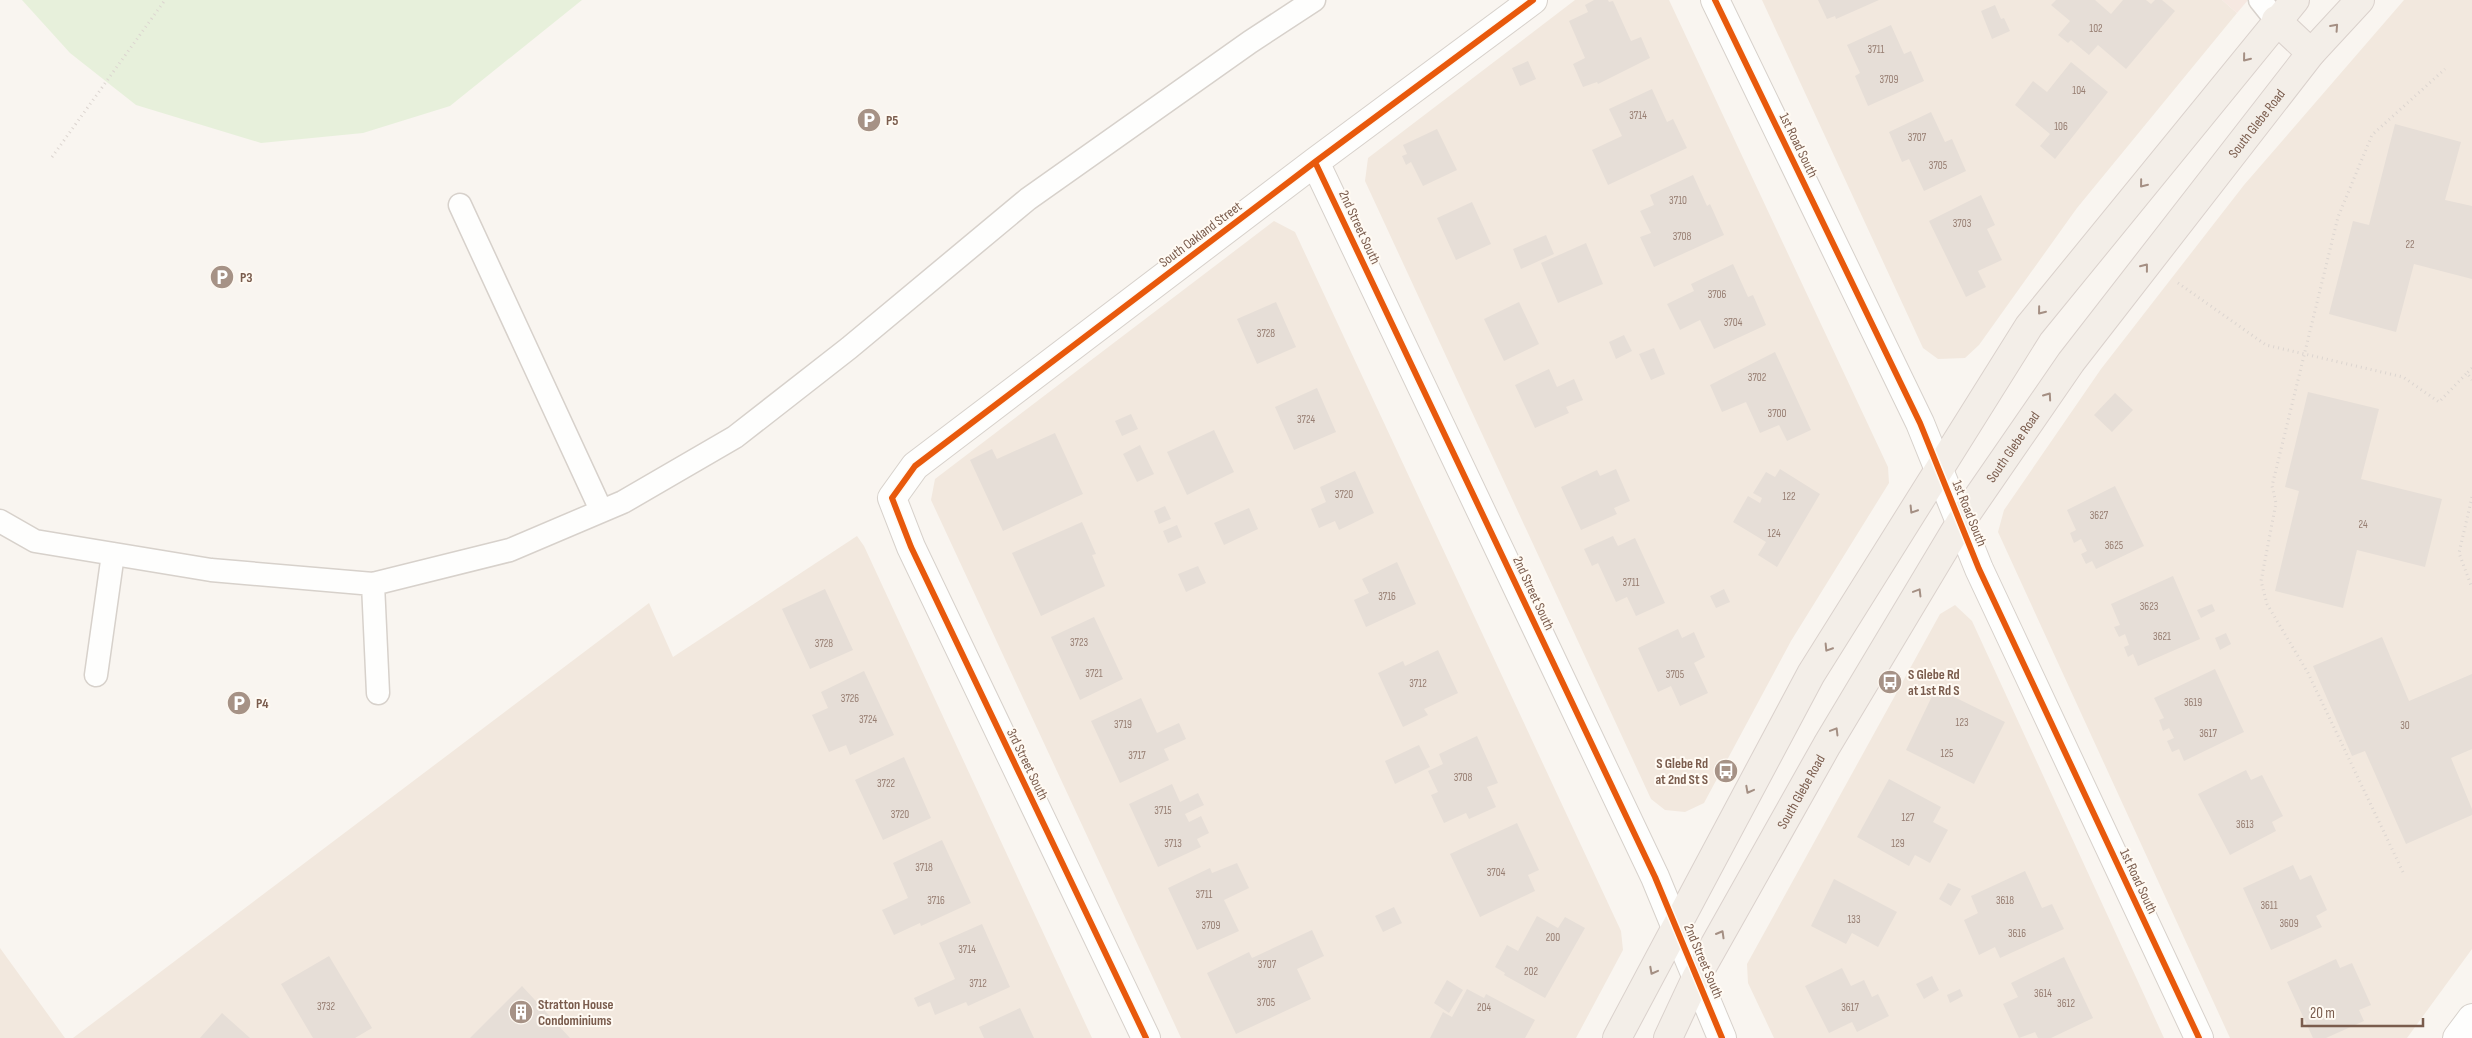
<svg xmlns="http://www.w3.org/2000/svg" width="2472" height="1038" font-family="'Sofia Sans Condensed',sans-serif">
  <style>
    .residential { fill: #f2e8de }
    .commercial { fill: #f6e8e1 }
    .green { fill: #e7f0db }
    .building { fill: #e6ded7 }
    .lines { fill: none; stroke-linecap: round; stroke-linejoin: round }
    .service-casing { stroke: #d7d1cb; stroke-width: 25 }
    .minor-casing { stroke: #d7d1cb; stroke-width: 30 }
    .tertiary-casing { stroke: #d7d1cb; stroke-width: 30 }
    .primary-casing { stroke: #dad1cc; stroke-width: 30 }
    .path { stroke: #dcd5d0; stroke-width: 3; stroke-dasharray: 1 4; stroke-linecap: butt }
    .service { stroke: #fefefd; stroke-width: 22 }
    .minor { stroke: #fefefd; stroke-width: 28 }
    .tertiary { stroke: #fefefd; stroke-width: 28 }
    .primary { stroke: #f3eee8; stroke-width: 28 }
    .cycleway-casing { stroke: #fffaf3; stroke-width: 9 }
    .cycleway { stroke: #e8590c; stroke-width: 6 }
    .oneway { stroke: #a48f83 }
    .labels { text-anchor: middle; stroke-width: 4; stroke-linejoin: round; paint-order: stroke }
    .number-label { font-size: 11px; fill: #977e72 }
    .poi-label { font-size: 14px; font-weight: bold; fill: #7a5c4d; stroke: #fffaf3; text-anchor: start }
    .street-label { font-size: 14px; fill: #7a5c4d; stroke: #fffaf3 }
  </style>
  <rect width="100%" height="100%" fill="#f9f5f0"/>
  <path class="residential" d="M1575 0H1669L1888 467 1889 483 1791 641 1704 803 1685 812 1665 810 1651 799 1365 181 1368 158Z
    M1762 0H2222L2237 13 2077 208 1979 345 1965 358 1938 359 1923 348Z
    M2404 0H2472V949L2407 1038H2230L1998 532 2004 510 2101 369 2244 185Z
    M1274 221 1295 232 1621 931 1623 950 1576 1038H1181L931 500 935 479Z
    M857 536 864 546 1092 1038H73L649 603 673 657Z
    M1955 605 1972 621 2164 1038H1774L1748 983 1747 964 1940 614Z
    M0 948 65 1038H0Z"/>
  <path class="commercial" d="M2222 0H2248L2237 13Z"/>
  <path class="green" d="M22 0H582L450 106 363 133 261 143 136 105 70 53Z"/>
  <path class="building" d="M1594 0H1608L1609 2 1613 1 1631 41 1641 37 1650 58 1598 84 1597 82 1583 87 1573 64 1585 58 1569 21 1588 12 1585 5Z
    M1818 0H1879L1836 19 1835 16 1827 19Z
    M2056 0H2095L2111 14 2123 0H2146L2151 4 2155 0H2162L2175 11 2126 69 2098 45 2089 55 2071 40 2068 43 2058 35 2070 21 2051 5Z
    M1995 5 2001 19 2004 18 2010 31 1992 39 1981 11Z
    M1891 25 1904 54 1911 51 1924 81 1868 106 1855 76 1860 73 1847 45Z
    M1528 61 1536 79 1520 86 1512 68Z
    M2071 62 2108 92 2055 159 2040 146 2050 134 2015 105 2033 81 2047 92Z
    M1652 89 1667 122 1673 119 1687 148 1608 185 1592 150 1622 136 1609 109Z
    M1931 112 1945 142 1952 139 1966 171 1924 191 1909 159 1902 162 1889 132Z
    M2395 124 2461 142 2445 200 2472 206V279L2414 264 2396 332 2329 314 2353 221 2369 225Z
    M1437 129 1457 170 1423 186 1411 162 1406 165 1402 156 1407 154 1403 145Z
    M1693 175 1707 206 1710 204 1724 235 1654 267 1640 237 1651 233 1640 211 1654 205 1650 195Z
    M1981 195 1995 225 1987 229 2002 260 1978 271 1986 287 1966 297 1929 221Z
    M1472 202 1491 244 1456 260 1437 218Z
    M1546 235 1554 254 1521 269 1513 249Z
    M1586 243 1603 284 1558 303 1541 263Z
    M1733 264 1748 297 1753 295 1766 325 1714 349 1700 320 1680 330 1667 304 1694 291 1691 284Z
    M1276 302 1296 347 1257 364 1237 319Z
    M1519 302 1539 344 1504 361 1484 319Z
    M1624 335 1632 351 1616 359 1609 342Z
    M1654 348 1665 374 1651 380 1639 354Z
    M1775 352 1811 430 1787 441 1779 425 1760 433 1746 402 1722 412 1710 385Z
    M1549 369 1557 387 1574 379 1583 400 1566 407 1569 413 1535 428 1515 385Z
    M1317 388 1336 432 1294 450 1275 407Z
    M2308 392 2379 409 2361 479 2442 499 2425 567 2357 550 2343 608 2275 591 2299 491 2285 487Z
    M2115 393 2133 410 2112 432 2094 415Z
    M1131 414 1138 429 1122 436 1115 421Z
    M1214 430 1234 472 1187 495 1167 452Z
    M1055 433 1083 494 1003 531 970 460 992 449 997 459Z
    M1140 445 1154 474 1137 482 1123 454Z
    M1616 469 1630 501 1614 508 1617 514 1581 530 1561 487 1597 470 1600 476Z
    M1780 469 1820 494 1777 567 1758 555 1766 542 1733 522 1748 496 1760 503 1762 498 1753 493 1766 472 1775 477Z
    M1355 471 1374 513 1339 530 1335 521 1319 528 1311 509 1326 502 1320 487Z
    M2115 486 2144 546 2096 569 2092 561 2086 564 2081 554 2087 551 2081 539 2074 543 2070 533 2076 530 2067 510Z
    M1165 506 1171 519 1159 524 1154 511Z
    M1249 508 1258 529 1224 545 1214 523Z
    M1082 522 1096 554 1092 555 1105 586 1041 616 1012 553Z
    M1177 525 1182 537 1168 543 1163 531Z
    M1613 536 1618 546 1635 538 1665 603 1636 616 1627 597 1616 602 1598 563 1592 566 1584 549Z
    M1397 562 1416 604 1366 627 1354 600 1369 593 1362 579Z
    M1198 566 1206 583 1186 592 1178 574Z
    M2173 576 2200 639 2138 666 2133 654 2128 657 2124 647 2129 645 2125 634 2119 637 2114 627 2120 625 2111 604Z
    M825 589 853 650 810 669 782 609Z
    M1724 589 1730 602 1716 608 1710 596Z
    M2212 604 2215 611 2201 618 2197 610Z
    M1094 617 1123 679 1080 700 1051 637Z
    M1678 629 1682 638 1694 632 1705 657 1694 663 1708 693 1680 706 1671 686 1658 692 1638 648Z
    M2226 633 2231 644 2220 650 2215 638Z
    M2382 637 2409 701 2472 674V749L2451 758 2472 809V815L2406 844 2365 751 2352 756 2313 666Z
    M1438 650 1458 693 1424 709 1428 715 1403 727 1378 673 1403 661 1405 666Z
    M2215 669 2244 732 2184 761 2179 749 2172 752 2167 741 2174 738 2169 728 2163 731 2159 720 2164 718 2154 698Z
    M864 671 894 735 850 755 846 745 829 752 812 715 828 708 821 692Z
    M1936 688 2005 722 1974 784 1906 750Z
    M1141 698 1157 733 1179 723 1186 739 1164 749 1169 760 1120 783 1091 721Z
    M1477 736 1498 783 1487 787 1496 807 1469 819 1466 813 1444 823 1431 795 1438 792 1428 771 1443 764 1439 754Z
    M1419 745 1430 767 1395 784 1385 761Z
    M904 757 931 818 883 840 855 780Z
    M2246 770 2251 780 2262 775 2283 816 2272 822 2276 831 2230 855 2198 794Z
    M1889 779 1941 807 1933 822 1948 830 1930 863 1915 855 1909 866 1857 837Z
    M1172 784 1180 802 1198 793 1204 805 1185 814 1189 822 1201 816 1209 833 1197 839 1201 847 1158 867 1129 804Z
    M1517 823 1539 870 1528 875 1535 891 1480 917 1450 854Z
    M942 840 971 903 921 926 920 923 894 935 882 910 908 898 893 863Z
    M1237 863 1249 888 1224 900 1239 931 1197 950 1168 888 1210 868 1212 873Z
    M2293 865 2300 880 2311 875 2327 910 2316 916 2322 927 2271 950 2243 888Z
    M2025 871 2042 908 2052 904 2064 929 2000 958 1995 947 1979 955 1964 920 1978 913 1971 896Z
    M1834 879 1897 912 1878 947 1852 933 1846 944 1811 926Z
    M1948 883 1961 889 1951 906 1939 899Z
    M1394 907 1402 923 1383 932 1375 916Z
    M1537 916 1558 928 1565 917 1585 928 1545 998 1504 975 1505 973 1495 967 1507 945 1518 951Z
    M982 924 1010 987 968 1006 966 1002 935 1015 930 1002 918 1007 914 998 955 979 939 943Z
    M1312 930 1324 956 1297 969 1311 999 1236 1034 1207 973 1249 952 1252 958Z
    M329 956 372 1028 355 1038H313L281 984Z
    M2064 957 2093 1018 2051 1038H2038L2035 1032 2019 1038 2003 1004 2018 997 2011 983Z
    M2336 959 2340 968 2352 963 2371 1005 2359 1010 2364 1021 2326 1038H2313L2287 982Z
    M1842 968 1851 986 1864 980 1872 997 1878 994 1889 1016 1857 1032 1852 1022 1829 1033 1805 986Z
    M1932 976 1939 990 1924 999 1916 984Z
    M1447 980 1463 990 1449 1013 1434 1003Z
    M522 986 570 1038H470Z
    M1467 989 1484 998 1486 994 1535 1020 1525 1038H1430L1443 1012 1452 1017Z
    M1960 989 1963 996 1950 1003 1947 995Z
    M1020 1008 1034 1038H984L979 1027Z
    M222 1013 250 1038H200Z"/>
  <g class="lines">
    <g class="service-casing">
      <path id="service" d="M2260 0 2276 20
        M460 205 601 510
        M0 521 35 541 211 570 373 584 510 550 623 502 735 437 849 348 1028 199 1250 42 1314 0
        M373 584 378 693
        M96 675 113 554"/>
    </g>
    <g class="minor-casing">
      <path id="minor" d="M1715 0 1920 423 1979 569 2199 1038
        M1315 162 1655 877 1676 928
        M1146 1038 911 547 892 498 915 466 1315 162 1533 0
        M2457 1038 2472 1018"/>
    </g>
    <g class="tertiary-casing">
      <path id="tertiary" d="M1676 928 1722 1038"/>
    </g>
    <g class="primary-casing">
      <g id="primary">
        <path d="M2276 20 2311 53"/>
        <path d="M1617 1038 1811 674 2029 326 2295 0"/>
        <path id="s1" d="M1668 1038 1697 976 1827 745 1960 523 2071 362 2311 53 2360 0"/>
      </g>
    </g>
    <path class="path" d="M52 157 165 0
      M2178 283 2266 345 2403 377 2439 402 2467 373
      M2472 368 2467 373 2472 380
      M2472 497 2459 553 2472 588
      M2403 872 2308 673 2267 604 2261 581 2276 503 2272 486 2338 217 2372 135 2445 69"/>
    <use href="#service" class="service"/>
    <use href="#minor" class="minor"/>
    <use href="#tertiary" class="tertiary"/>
    <use href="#primary" class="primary"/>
    <g class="cycleway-casing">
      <path id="cycleway" d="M1715 0 1920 423 1979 569 2199 1038
        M1315 162 1655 877 1722 1038
        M1146 1038 911 547 892 498 915 466 1315 162 1533 0"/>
    </g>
    <use href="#cycleway" class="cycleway"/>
  </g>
  <defs><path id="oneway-chevron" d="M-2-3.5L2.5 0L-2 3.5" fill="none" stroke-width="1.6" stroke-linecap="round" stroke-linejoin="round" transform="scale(1.25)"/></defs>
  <g class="oneway">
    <use href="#oneway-chevron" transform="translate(2335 27) rotate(-48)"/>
    <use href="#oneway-chevron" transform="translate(2246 58) rotate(129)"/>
    <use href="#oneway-chevron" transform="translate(2143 184) rotate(129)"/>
    <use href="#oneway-chevron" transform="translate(2145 267) rotate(-52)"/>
    <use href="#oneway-chevron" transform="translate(2041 311) rotate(129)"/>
    <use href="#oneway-chevron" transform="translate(2048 396) rotate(-55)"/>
    <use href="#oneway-chevron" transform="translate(1913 510) rotate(122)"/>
    <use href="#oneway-chevron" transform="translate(1918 592) rotate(-59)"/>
    <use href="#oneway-chevron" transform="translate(1828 648) rotate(122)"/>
    <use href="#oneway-chevron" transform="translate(1835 731) rotate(-59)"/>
    <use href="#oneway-chevron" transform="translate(1749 790) rotate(118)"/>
    <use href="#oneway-chevron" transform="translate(1721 934) rotate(-60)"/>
    <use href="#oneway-chevron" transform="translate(1653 971) rotate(118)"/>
  </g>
  <defs>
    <g id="parking-disc" transform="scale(1.25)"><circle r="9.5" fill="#a69286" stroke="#fffaf3"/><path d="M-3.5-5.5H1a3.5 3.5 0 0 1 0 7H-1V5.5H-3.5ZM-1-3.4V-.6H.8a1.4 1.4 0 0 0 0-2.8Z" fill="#fff"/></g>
    <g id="bus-disc" transform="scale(1.25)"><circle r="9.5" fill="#a69286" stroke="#fffaf3"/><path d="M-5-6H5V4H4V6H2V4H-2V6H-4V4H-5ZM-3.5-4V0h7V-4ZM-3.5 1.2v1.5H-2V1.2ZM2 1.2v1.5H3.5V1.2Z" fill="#fff"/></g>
    <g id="building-disc" transform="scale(1.25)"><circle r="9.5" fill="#a69286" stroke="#fffaf3"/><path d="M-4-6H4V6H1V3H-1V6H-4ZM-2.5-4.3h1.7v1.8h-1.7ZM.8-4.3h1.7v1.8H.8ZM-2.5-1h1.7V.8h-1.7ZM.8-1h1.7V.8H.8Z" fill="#fff"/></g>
  </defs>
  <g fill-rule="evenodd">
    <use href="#parking-disc" x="869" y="120"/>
    <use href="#parking-disc" x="222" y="277"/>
    <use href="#bus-disc" x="1890" y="682"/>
    <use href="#parking-disc" x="239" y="703"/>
    <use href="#bus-disc" x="1726" y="771"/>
    <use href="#building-disc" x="521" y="1012"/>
  </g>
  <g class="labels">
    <g class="number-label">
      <text x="2096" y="32">102</text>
      <text x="1876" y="53">3711</text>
      <text x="1889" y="83">3709</text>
      <text x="2079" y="94">104</text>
      <text x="1638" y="119">3714</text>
      <text x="2061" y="130">106</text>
      <text x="1917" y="141">3707</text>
      <text x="1938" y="169">3705</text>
      <text x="1678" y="204">3710</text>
      <text x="1962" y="227">3703</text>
      <text x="1682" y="240">3708</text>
      <text x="2410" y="248">22</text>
      <text x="1717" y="298">3706</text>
      <text x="1733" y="326">3704</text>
      <text x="1266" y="337">3728</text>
      <text x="1757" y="381">3702</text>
      <text x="1777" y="417">3700</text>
      <text x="1306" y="423">3724</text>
      <text x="1344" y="498">3720</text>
      <text x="1789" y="500">122</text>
      <text x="2099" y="519">3627</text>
      <text x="2363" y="528">24</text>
      <text x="1774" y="537">124</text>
      <text x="2114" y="549">3625</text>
      <text x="1631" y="586">3711</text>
      <text x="1387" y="600">3716</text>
      <text x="2149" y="610">3623</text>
      <text x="2162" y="640">3621</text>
      <text x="1079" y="646">3723</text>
      <text x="824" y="647">3728</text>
      <text x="1094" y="677">3721</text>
      <text x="1675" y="678">3705</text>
      <text x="1418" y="687">3712</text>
      <text x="850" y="702">3726</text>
      <text x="2193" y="706">3619</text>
      <text x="868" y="723">3724</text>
      <text x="1962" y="726">123</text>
      <text x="1123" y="728">3719</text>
      <text x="2405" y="729">30</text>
      <text x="2208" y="737">3617</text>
      <text x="1947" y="757">125</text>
      <text x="1137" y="759">3717</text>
      <text x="1463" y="781">3708</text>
      <text x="886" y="787">3722</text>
      <text x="1163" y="814">3715</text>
      <text x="900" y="818">3720</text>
      <text x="1908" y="821">127</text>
      <text x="2245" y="828">3613</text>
      <text x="1173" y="847">3713</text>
      <text x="1898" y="847">129</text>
      <text x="924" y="871">3718</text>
      <text x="1496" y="876">3704</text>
      <text x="1204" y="898">3711</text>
      <text x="936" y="904">3716</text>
      <text x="2005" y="904">3618</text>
      <text x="2269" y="909">3611</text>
      <text x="1854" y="923">133</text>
      <text x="2289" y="927">3609</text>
      <text x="1211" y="929">3709</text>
      <text x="2017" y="937">3616</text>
      <text x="1553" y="941">200</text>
      <text x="967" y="953">3714</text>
      <text x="1267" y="968">3707</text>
      <text x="1531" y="975">202</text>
      <text x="978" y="987">3712</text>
      <text x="2043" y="997">3614</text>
      <text x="1266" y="1006">3705</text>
      <text x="2066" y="1007">3612</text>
      <text x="326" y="1010">3732</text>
      <text x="1484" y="1011">204</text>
      <text x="1850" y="1011">3617</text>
    </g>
    <g class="poi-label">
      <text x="886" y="125">P5</text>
      <text x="240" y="282">P3</text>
      <text x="1908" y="679">S Glebe Rd<tspan x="1908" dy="16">at 1st Rd S</tspan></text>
      <text x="256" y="708">P4</text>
      <text x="1708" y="768" text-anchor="end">S Glebe Rd<tspan x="1708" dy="16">at 2nd St S</tspan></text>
      <text x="538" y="1009">Stratton House<tspan x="538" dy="16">Condominiums</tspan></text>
    </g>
    <g class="street-label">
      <text dy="5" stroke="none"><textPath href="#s1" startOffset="1090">South Glebe Road</textPath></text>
      <text transform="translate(1799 145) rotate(64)" y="5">1st Road South</text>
      <text transform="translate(1360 227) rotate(65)" y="5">2nd Street South</text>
      <text transform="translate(1200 234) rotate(-37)" y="5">South Oakland Street</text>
      <text dy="5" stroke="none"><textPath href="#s1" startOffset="685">South Glebe Road</textPath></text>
      <text transform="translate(1970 513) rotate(68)" y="5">1st Road South</text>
      <text transform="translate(1534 593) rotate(65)" y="5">2nd Street South</text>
      <text transform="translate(1028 764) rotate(64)" y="5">3rd Street South</text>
      <text dy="5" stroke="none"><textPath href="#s1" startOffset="280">South Glebe Road</textPath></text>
      <text transform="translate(2139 881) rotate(65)" y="5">1st Road South</text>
      <text transform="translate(1704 961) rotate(67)" y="5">2nd Street South</text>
    </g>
  </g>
  <path d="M2302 1018v8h121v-8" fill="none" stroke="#7a5c4d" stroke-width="2.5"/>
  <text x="2310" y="1018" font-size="15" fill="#7a5c4d" stroke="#fffaf3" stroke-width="4" paint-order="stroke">20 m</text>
</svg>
